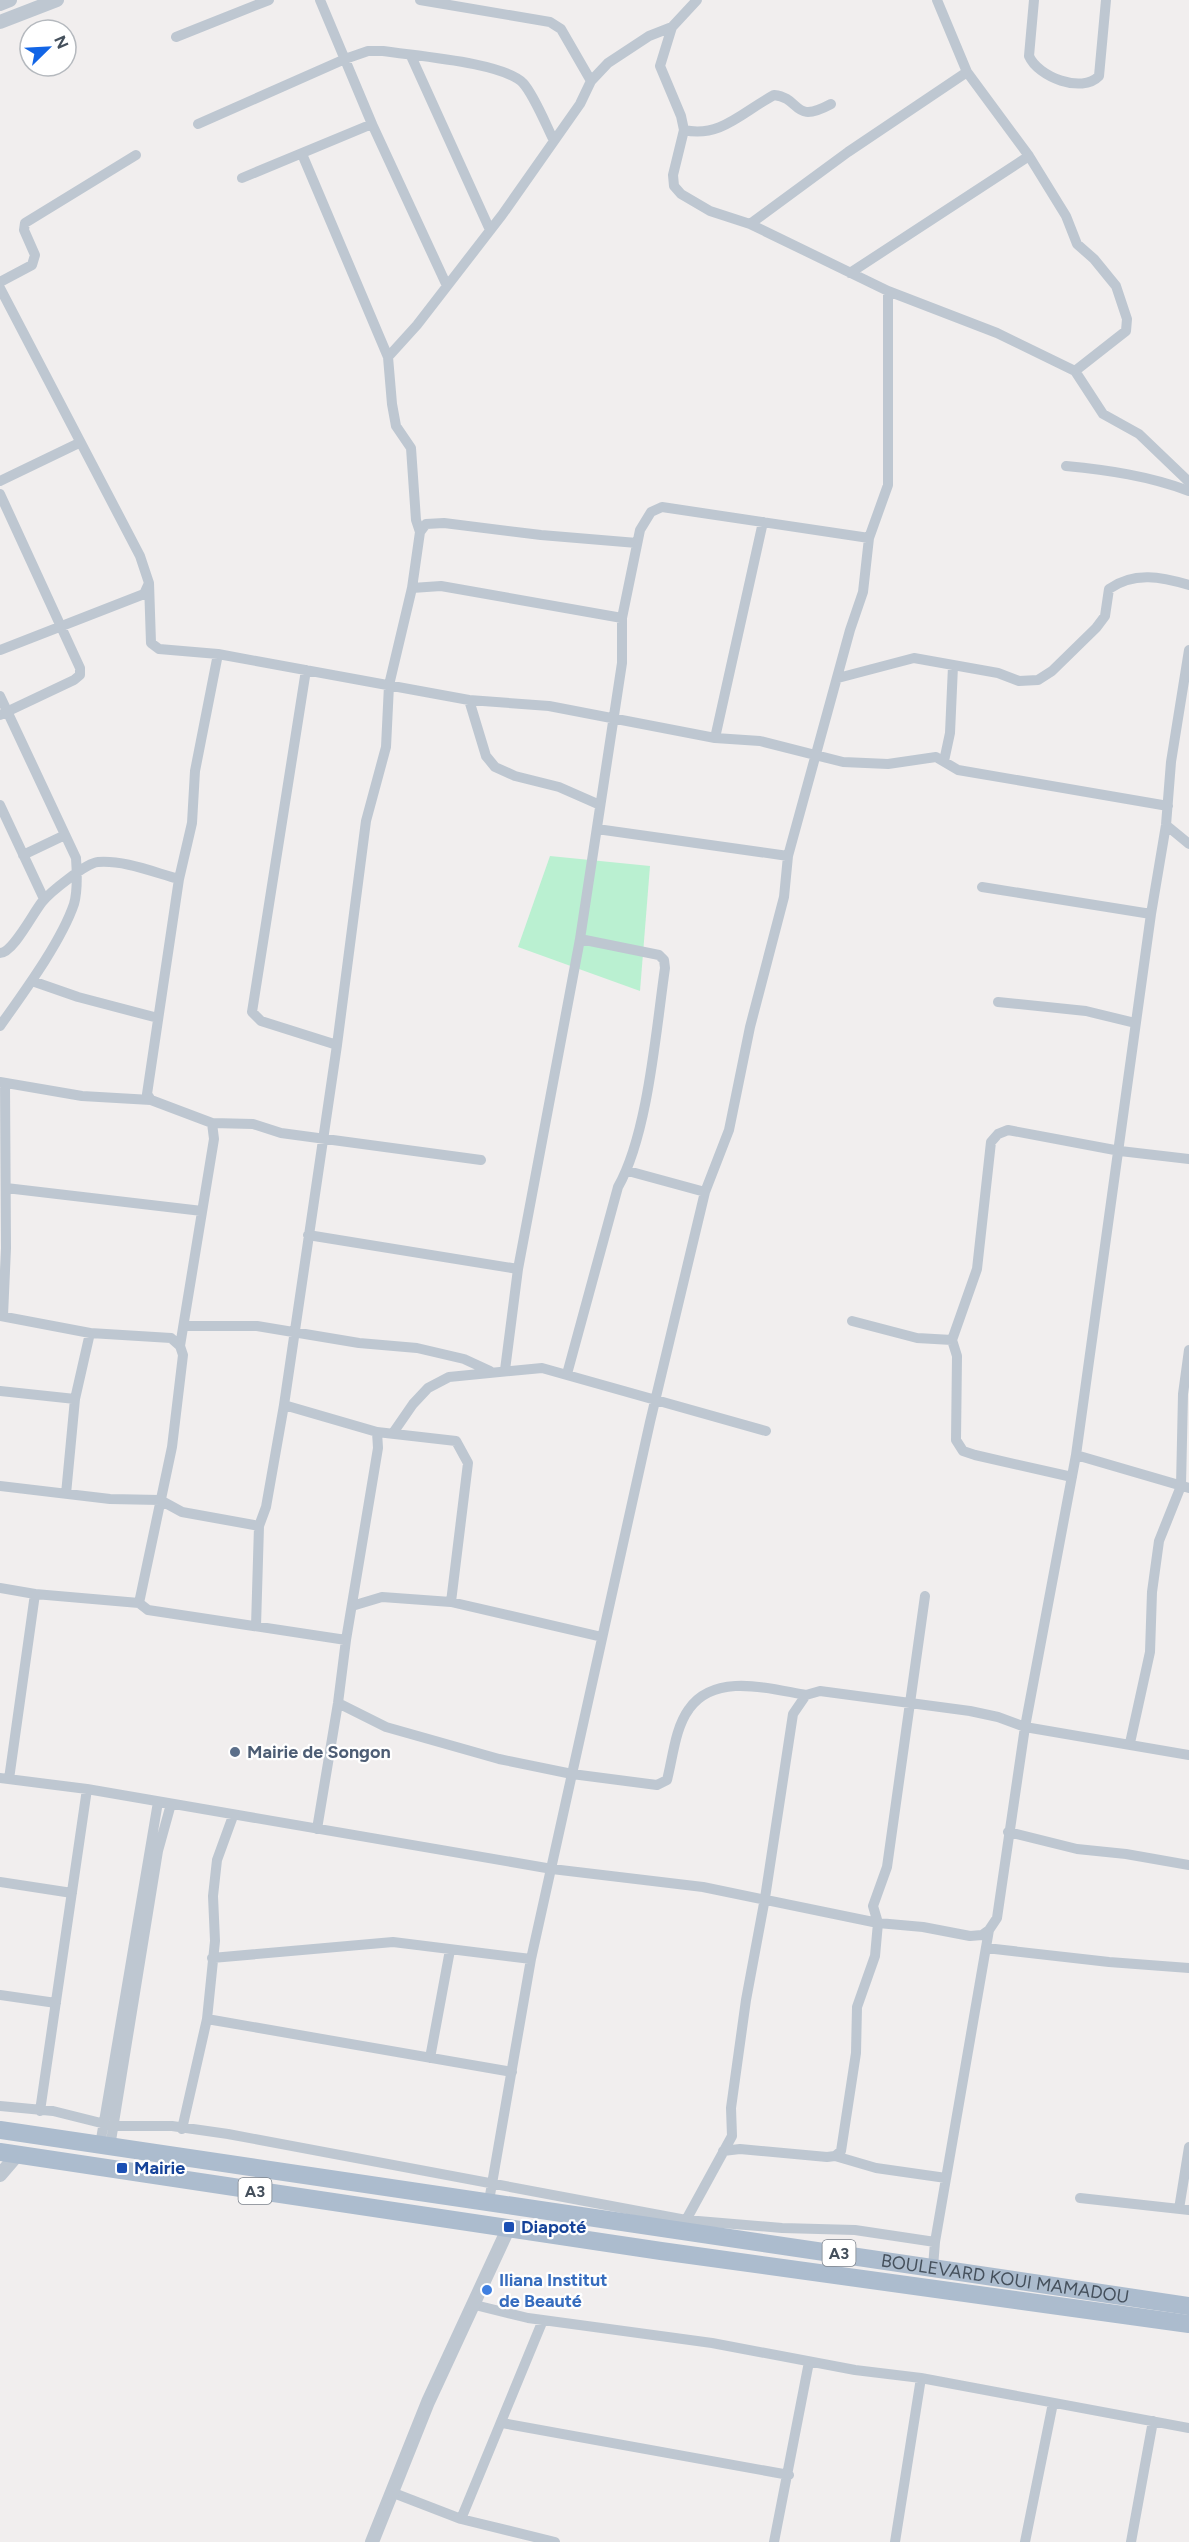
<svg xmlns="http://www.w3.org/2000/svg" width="1189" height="2542" font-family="Figtree,sans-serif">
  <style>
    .green { fill: #baf0d1 }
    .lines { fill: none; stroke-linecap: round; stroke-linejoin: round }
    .minor { stroke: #bec7d1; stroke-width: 10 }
    .tertiary { stroke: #bec7d1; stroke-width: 14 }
    .primary { stroke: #acbcce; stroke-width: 18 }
    .service-dot { fill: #5c6f8a; stroke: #fff; stroke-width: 2 }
    .transit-dot { fill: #1a4fb4; stroke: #fff; stroke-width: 2 }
    .shop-dot { fill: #3f7fe0; stroke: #fff; stroke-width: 2 }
    .labels { text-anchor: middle; stroke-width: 4.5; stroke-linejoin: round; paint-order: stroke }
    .shield { fill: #fff; stroke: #7d848d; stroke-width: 1.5 }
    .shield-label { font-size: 16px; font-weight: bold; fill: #45505c }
    .service-label { font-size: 18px; font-weight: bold; fill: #4e5e75; stroke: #fff; text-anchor: start }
    .transit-label { font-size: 18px; font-weight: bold; fill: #164399; stroke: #fff; text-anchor: start }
    .street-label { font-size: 18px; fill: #45505c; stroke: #fff }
    .shop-label { font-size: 18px; font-weight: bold; fill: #366cbe; stroke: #fff; text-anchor: start }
  </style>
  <rect width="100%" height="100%" fill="#f1eeee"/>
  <path class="green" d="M550 856 650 866 640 991 518 947Z"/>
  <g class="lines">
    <path class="minor" d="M320 0 372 124 447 286
      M420 0 550 22 561 29 591 81
      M697 0 672 27 660 66 681 116 684 130 673 175 674 186 681 194 710 211 750 224 888 291 997 333 1075 371 1103 414 1139 434 1189 482
      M937 0 967 72 1029 156 1066 216 1077 244 1094 259 1116 286 1127 319 1126 331 1075 371
      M1034 0 1029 56C1038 77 1082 94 1099 76L1106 0
      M176 37 269 0
      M411 56 490 230
      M198 124 345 59 368 51H383C414 56 502 62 523 83 534 95 546 125 554 141
      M684 130C721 138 742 112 774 95 802 98 792 125 831 104
      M302 154 388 357 392 404 396 426 411 448 416 520 420 532
      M242 178 372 124
      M750 224 848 152 967 72
      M850 273 1029 156
      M0 282 32 265 35 255 24 230 25 223 136 155
      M0 288 140 556 149 583 144 594 0 650
      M388 357 417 325 502 215 580 104 591 81 608 63 649 36 672 27
      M1066 466C1108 470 1149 476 1189 491
      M0 481 79 443
      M0 494 80 668V675L74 680 0 715
      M149 583 151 643 159 649 218 654 195 771 192 823 179 879 147 1094 151 1100 212 1123 214 1139 180 1346
      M412 588 441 586 622 618
      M218 654 469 700 549 706 715 738 760 741 843 762 888 764 936 757 958 770 1168 806
      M306 670 252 1012 261 1021 337 1045
      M838 678 914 658 998 673 1019 681 1038 680 1052 671 1096 628 1105 616 1109 589C1134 571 1162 577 1189 585
      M0 696 76 858C77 872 78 890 74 904 61 942 24 992 0 1026
      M469 700 486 756 495 767 515 776 559 787 600 805
      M715 738 763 522
      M944 761 950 733 953 666
      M0 805 44 899
      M1166 825 1189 844
      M597 829 788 856
      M23 855 65 835
      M982 887 1151 914
      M0 953C13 953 33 913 42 902 50 892 86 863 98 862 124 860 153 872 179 879
      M32 981 78 997 158 1018
      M998 1002 1086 1011 1135 1023
      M0 1082 82 1096 151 1100
      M212 1123 253 1124 281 1133 481 1160
      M628 1171 705 1192
      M6 1188 202 1211
      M308 1235 518 1269
      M0 1316 90 1333 171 1338 180 1346 183 1355 172 1447 139 1603 148 1610 346 1640 338 1703 317 1829
      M3 1316 6 1248 5 1083
      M852 1321 917 1338 952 1340
      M184 1326H257L359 1343 417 1348 464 1359 490 1371
      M505 1370 518 1269 580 939 622 663V618L640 530 651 512 662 507 869 538
      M567 1374 618 1187C648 1134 656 1030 665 968L664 960 659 955 580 939
      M0 1391 75 1399
      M377 1432 456 1441 468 1463 451 1602
      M393 1433 413 1404 428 1388 449 1377 542 1368 766 1431
      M1076 1455 1189 1488
      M1072 1477 975 1455 963 1451 956 1440 957 1356 952 1340 977 1269 991 1142 998 1134 1008 1130 1120 1151 1189 1159
      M0 1486 110 1499 160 1500 182 1512 259 1526
      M66 1494 75 1399 90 1333
      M0 1588 35 1594
      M352 1606 382 1597 451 1602 602 1637
      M256 1626 259 1526 266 1507 284 1405
      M346 1640 378 1448 377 1432 284 1405 337 1045 366 821 386 747 389 685 412 588 420 532 426 524 444 523 541 535 637 543
      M338 1703 386 1727 499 1759 572 1774 657 1785 667 1780C673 1757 675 1728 689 1709 715 1672 770 1689 806 1695
      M1130 1743 1150 1652 1152 1592 1159 1541 1181 1486 1183 1394 1189 1350
      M0 1778 87 1789 552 1869 703 1887 878 1923 923 1927 970 1936 982 1935 989 1930 997 1918 1025 1727 1076 1455 1151 914 1166 825 1171 762 1189 650
      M9 1779 35 1594 139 1603
      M1008 1832 1077 1849 1126 1854 1189 1865
      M0 1882 72 1893
      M986 1948 1109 1962 1189 1968
      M212 1958 393 1942 531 1959
      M0 1995 56 2003
      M207 2019 512 2072
      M430 2058 450 1950
      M0 2106 53 2111 113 2126H172L228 2134 686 2220 782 2228 855 2230 935 2242
      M40 2111 87 1789
      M182 2129 207 2019 215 1941 213 1896 217 1860 233 1816
      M100 2145 158 1802
      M110 2147 158 1851 171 1804
      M723 2151 740 2149 827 2157 835 2156 841 2151 856 2053 857 2007 875 1956 878 1923 873 1906 887 1867 925 1596
      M835 2156 876 2168 946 2178
      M1080 2198 1189 2210
      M489 2201 531 1959 650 1422 705 1192 729 1130 750 1027 784 897 788 856 850 630 863 592 869 538 888 485V291
      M1179 2209 1189 2147
      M680 2231 732 2136 731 2108 746 2000 765 1898 793 1714 806 1695 820 1691 970 1711 998 1717 1025 1727 1189 1755
      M933 2267 935 2242 989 1930
      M475 2305 528 2318 712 2343 855 2370 921 2378
      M502 2423 789 2475
      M391 2492 461 2519 555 2542
      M461 2519 543 2320
      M774 2542 809 2362
      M895 2542 921 2378 1189 2428
      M1025 2542 1053 2403
      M1131 2542 1153 2421"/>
    <path class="tertiary" d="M0 4 10 0
      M0 22 57 0
      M0 2175 18 2154
      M372 2542 428 2402 509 2227"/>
    <g class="primary">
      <path id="s1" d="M0 2130 1189 2306"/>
      <path d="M0 2152 661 2251 1189 2324"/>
    </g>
  </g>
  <circle class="service-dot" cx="235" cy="1752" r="6"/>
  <g class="transit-dot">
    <rect x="116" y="2162" width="12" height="12" rx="3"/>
    <rect x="503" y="2221" width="12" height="12" rx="3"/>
  </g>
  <circle class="shop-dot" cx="487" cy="2290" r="6"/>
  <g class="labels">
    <g class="shield">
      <rect x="238.5" y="2178" width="33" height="26" rx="4.5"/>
      <rect x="822.5" y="2240" width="33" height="26" rx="4.5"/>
    </g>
    <g class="shield-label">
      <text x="255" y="2197">A3</text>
      <text x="839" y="2259">A3</text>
    </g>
    <g class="service-label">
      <text x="247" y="1758">Mairie de Songon</text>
    </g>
    <g class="transit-label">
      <text x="134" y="2174">Mairie</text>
      <text x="521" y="2233">Diapoté</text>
    </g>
    <g class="street-label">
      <text dy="6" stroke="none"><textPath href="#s1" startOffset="1016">BOULEVARD KOUI MAMADOU</textPath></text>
    </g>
    <g class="shop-label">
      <text x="499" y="2286">Iliana Institut<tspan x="499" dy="21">de Beauté</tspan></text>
    </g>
  </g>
  <g transform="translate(48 48) rotate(66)"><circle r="28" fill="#ffffff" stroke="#b5b9be" stroke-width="1.5"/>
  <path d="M0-4.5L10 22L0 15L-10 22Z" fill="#1265e6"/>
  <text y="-9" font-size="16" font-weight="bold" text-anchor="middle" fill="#45505c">N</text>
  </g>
</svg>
